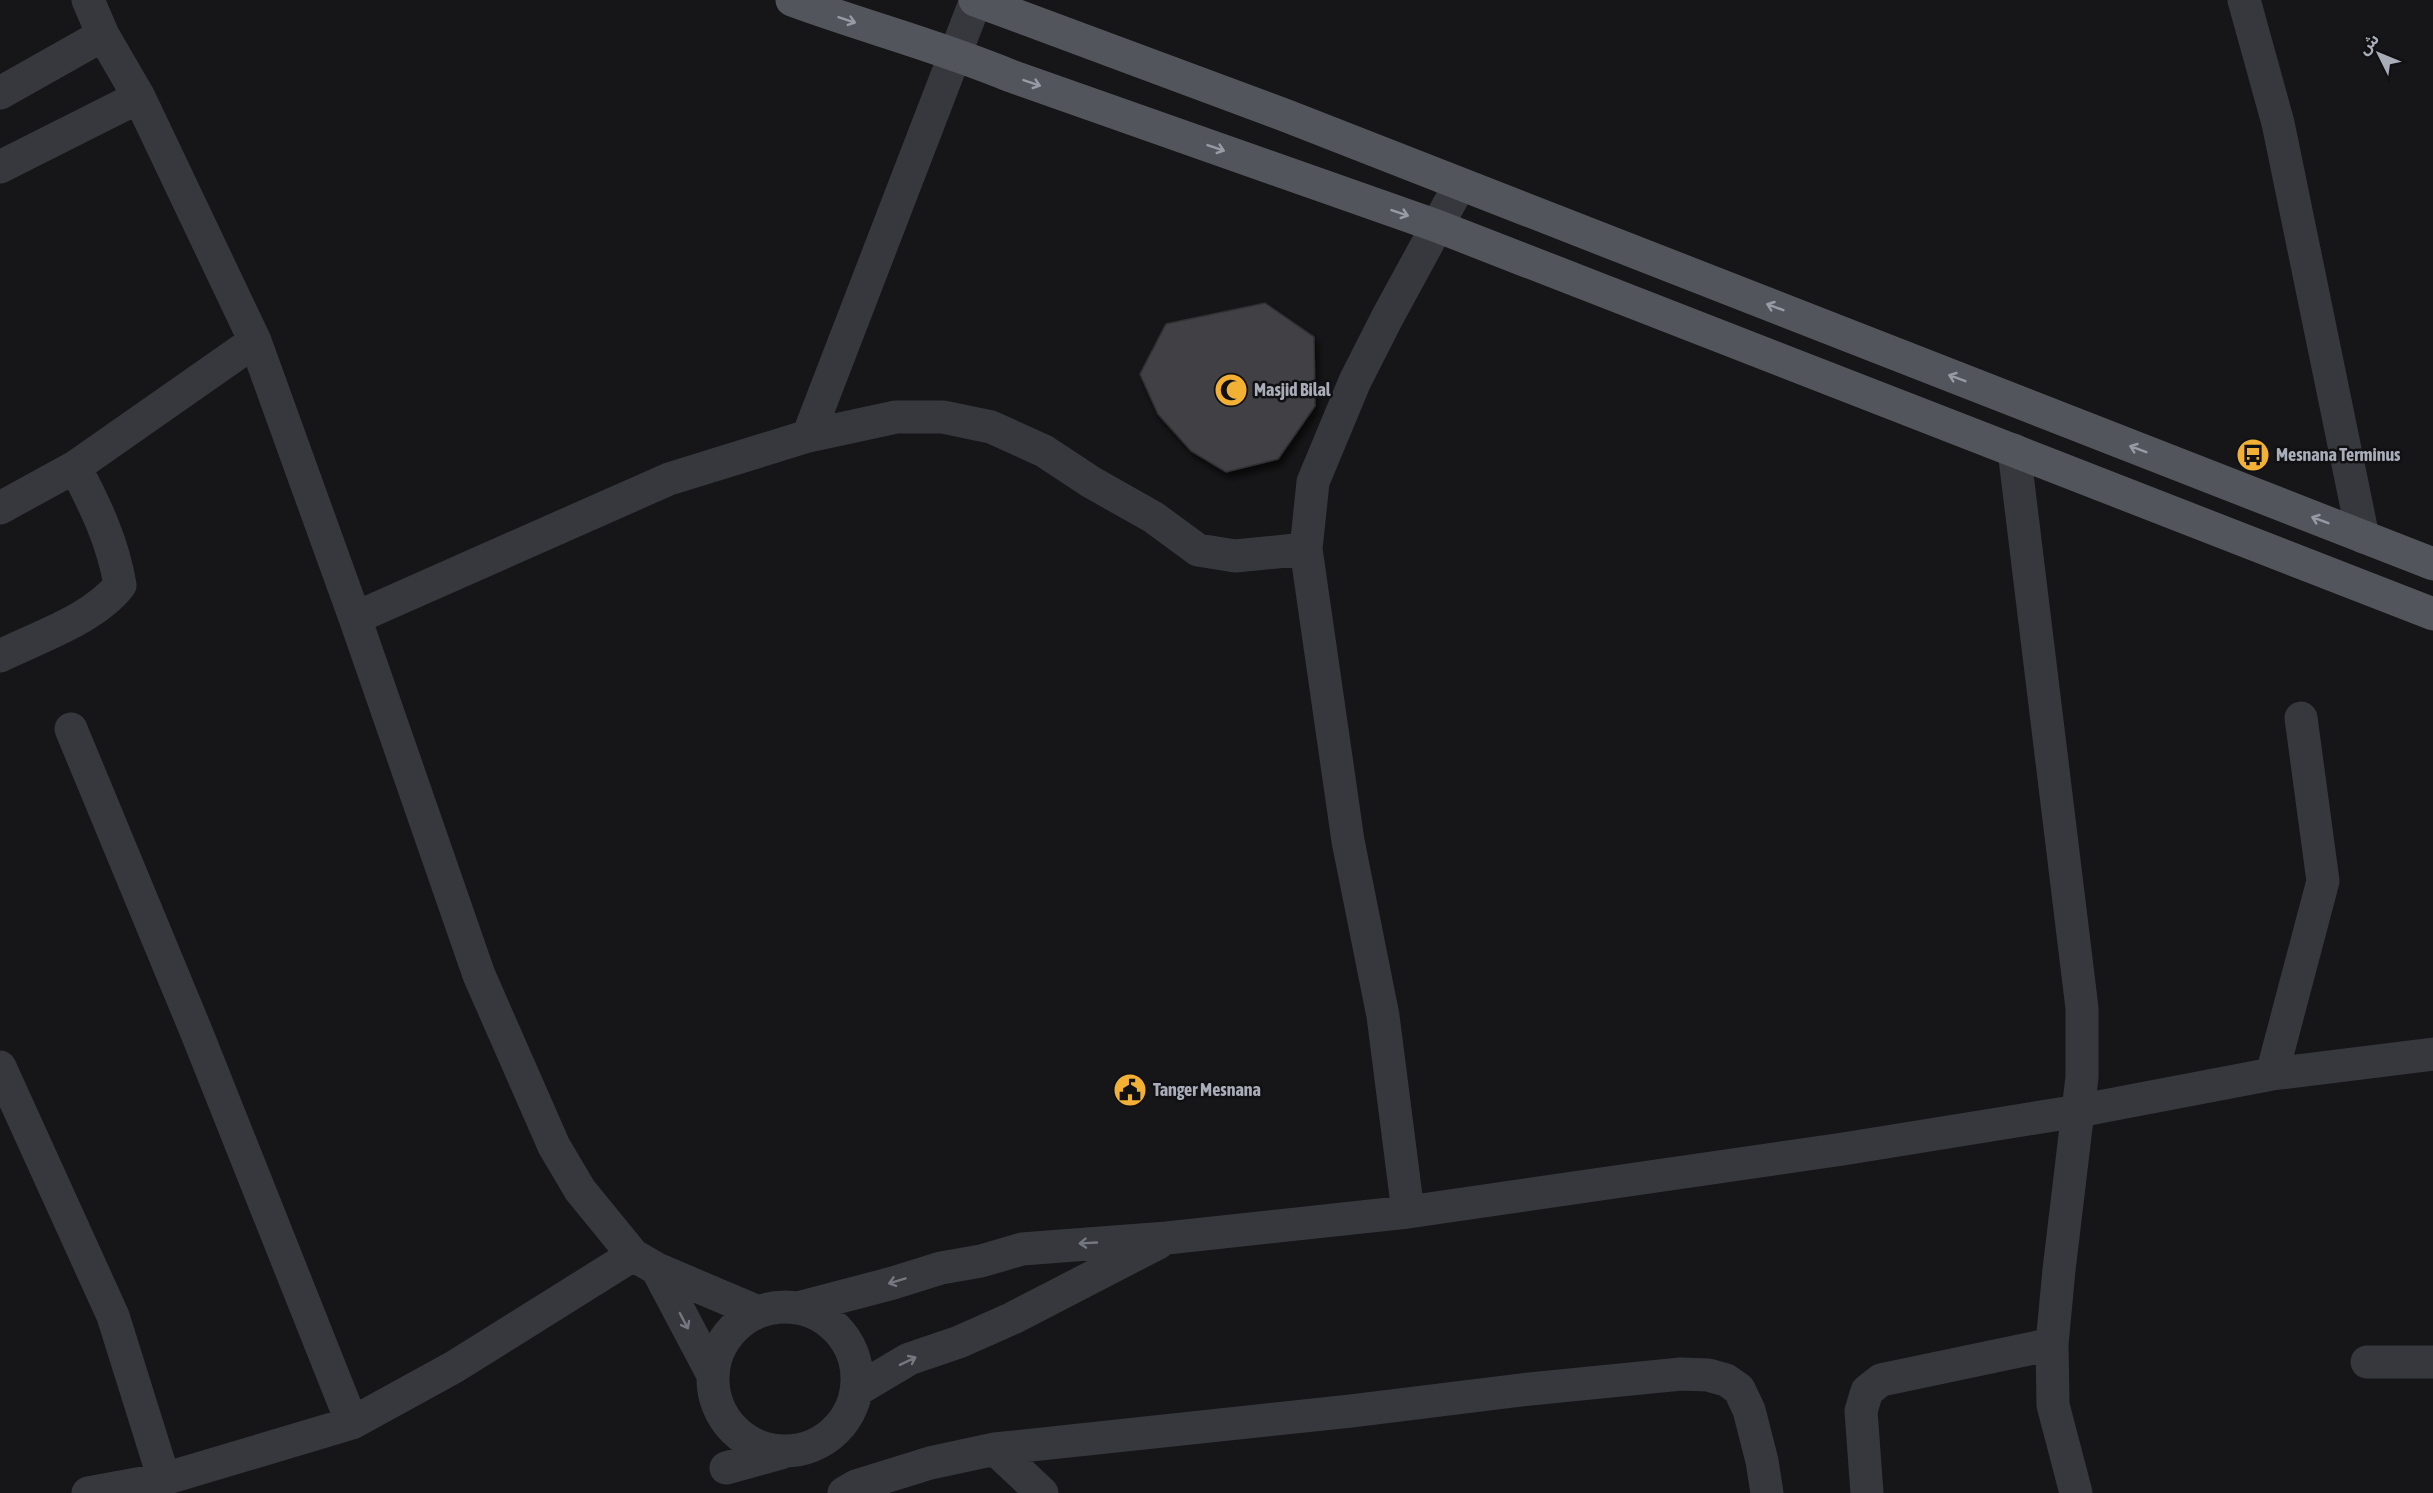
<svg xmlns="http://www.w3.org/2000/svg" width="2433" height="1493" font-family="'Asap Condensed','Noto Sans Arabic',sans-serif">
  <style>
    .building { fill: #404145; stroke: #303034; stroke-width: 1.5; filter: url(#shadow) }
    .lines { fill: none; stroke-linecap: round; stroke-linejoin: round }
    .minor { stroke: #37383d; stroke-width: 33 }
    .major { stroke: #53555c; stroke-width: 33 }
    .oneway { stroke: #979ba6 }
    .oneway2 { stroke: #757881 }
    .labels { text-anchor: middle; stroke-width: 5; stroke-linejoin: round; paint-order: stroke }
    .poi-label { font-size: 18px; font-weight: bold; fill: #a8adb8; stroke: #111113; text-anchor: start }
  </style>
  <defs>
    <filter id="shadow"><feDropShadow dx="3.5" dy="6" stdDeviation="3" flood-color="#0009"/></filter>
  </defs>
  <rect width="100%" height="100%" fill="#161618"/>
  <path class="building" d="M1265 303 1314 337 1315 406 1278 459 1226 472 1191 451 1158 414 1140 374 1166 324Z"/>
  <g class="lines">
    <path class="minor" d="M88 0 103 35 139 97 255 341 355 618 479 975 554 1146 580 1190 633 1255 657 1269 758 1312
      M2244 0 2278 123 2363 537
      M0 93 103 35
      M0 167 139 97
      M808 436 976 0
      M2014 450 2082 1008V1077L2059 1270 2052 1344 2053 1405 2076 1493
      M0 508 75 467 255 341
      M1306 549 1313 482 1355 381 1388 316 1460 184
      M355 618 669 479 808 436 896 417H943L991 427 1044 451 1091 482 1153 517 1198 550 1235 556 1306 549 1348 841 1383 1016 1408 1212
      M0 656C38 637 94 619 120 585 113 542 95 505 75 467
      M71 729 196 1031 352 1423
      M0 1067 113 1316 164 1479
      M2272 1074 2323 881 2301 718
      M657 1269 713 1375
      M713 1379a72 72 0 1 1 144 0a72 72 0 1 1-144 0Z
      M798 1308 893 1283 941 1268 981 1261 1022 1249 1167 1238 1408 1212 1843 1149 2078 1111 2272 1074 2433 1054
      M2367 1362H2433
      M857 1390 909 1359 959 1342 1013 1318 1158 1243
      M995 1449 1042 1493
      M726 1468 784 1452
      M88 1493 164 1479 352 1423 454 1367 633 1255
      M844 1493 856 1486 930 1463 995 1449 1351 1411 1530 1389 1681 1374 1708 1375 1726 1380 1739 1389 1749 1410 1762 1461 1767 1493
      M1867 1493 1861 1411 1867 1391 1881 1380 2052 1344"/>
    <path class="major" d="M792 0C865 27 939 46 1011 76L1437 226 2433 614
      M975 0 1287 116 2433 564"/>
  </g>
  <defs><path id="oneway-shaft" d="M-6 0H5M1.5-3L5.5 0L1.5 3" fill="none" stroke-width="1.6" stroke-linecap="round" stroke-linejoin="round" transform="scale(1.5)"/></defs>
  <g class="oneway">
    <use href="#oneway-shaft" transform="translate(847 20) rotate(18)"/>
    <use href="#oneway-shaft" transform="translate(1032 83) rotate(19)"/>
    <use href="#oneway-shaft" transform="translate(1216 148) rotate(19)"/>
    <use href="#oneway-shaft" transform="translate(1400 213) rotate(19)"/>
    <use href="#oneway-shaft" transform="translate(1775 307) rotate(-159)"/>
    <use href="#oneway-shaft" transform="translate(1957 378) rotate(-159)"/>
    <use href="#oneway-shaft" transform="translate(2138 449) rotate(-159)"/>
    <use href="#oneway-shaft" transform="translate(2320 520) rotate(-159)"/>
  </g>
  <g class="oneway2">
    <use href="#oneway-shaft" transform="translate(1088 1243) rotate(177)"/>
    <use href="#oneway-shaft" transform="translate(897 1281) rotate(163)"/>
    <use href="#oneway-shaft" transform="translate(684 1321) rotate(62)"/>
    <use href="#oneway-shaft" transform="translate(908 1361) rotate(-26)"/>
  </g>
  <defs>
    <g id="mosque-disc" transform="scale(1.725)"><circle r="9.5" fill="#f2b134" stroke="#111113"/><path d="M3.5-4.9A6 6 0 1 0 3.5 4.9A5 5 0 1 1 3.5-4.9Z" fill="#111"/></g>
    <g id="bus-disc" transform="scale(1.725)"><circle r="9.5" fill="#f2b134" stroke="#111113"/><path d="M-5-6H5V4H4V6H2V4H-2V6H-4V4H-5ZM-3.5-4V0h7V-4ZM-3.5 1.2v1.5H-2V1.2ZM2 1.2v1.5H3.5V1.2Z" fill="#111"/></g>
    <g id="civic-disc" transform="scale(1.725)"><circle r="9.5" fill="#f2b134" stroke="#111113"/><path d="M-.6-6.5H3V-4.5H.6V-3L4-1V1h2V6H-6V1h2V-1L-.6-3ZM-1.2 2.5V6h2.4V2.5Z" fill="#111"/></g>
  </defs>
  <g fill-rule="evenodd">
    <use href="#mosque-disc" x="1231" y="390"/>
    <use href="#bus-disc" x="2253" y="455"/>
    <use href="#civic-disc" x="1130" y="1090"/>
  </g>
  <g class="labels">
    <g class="poi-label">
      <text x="1254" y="396">Masjid Bilal</text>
      <text x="2276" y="461">Mesnana Terminus</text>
      <text x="1153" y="1096">Tanger Mesnana</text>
    </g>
  </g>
  <g transform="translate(2379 54) rotate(313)" stroke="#111113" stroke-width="4.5" paint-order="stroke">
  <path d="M0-4.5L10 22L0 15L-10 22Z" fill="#a8adb8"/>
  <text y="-9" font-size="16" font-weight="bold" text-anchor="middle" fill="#a8adb8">ش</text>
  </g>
</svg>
